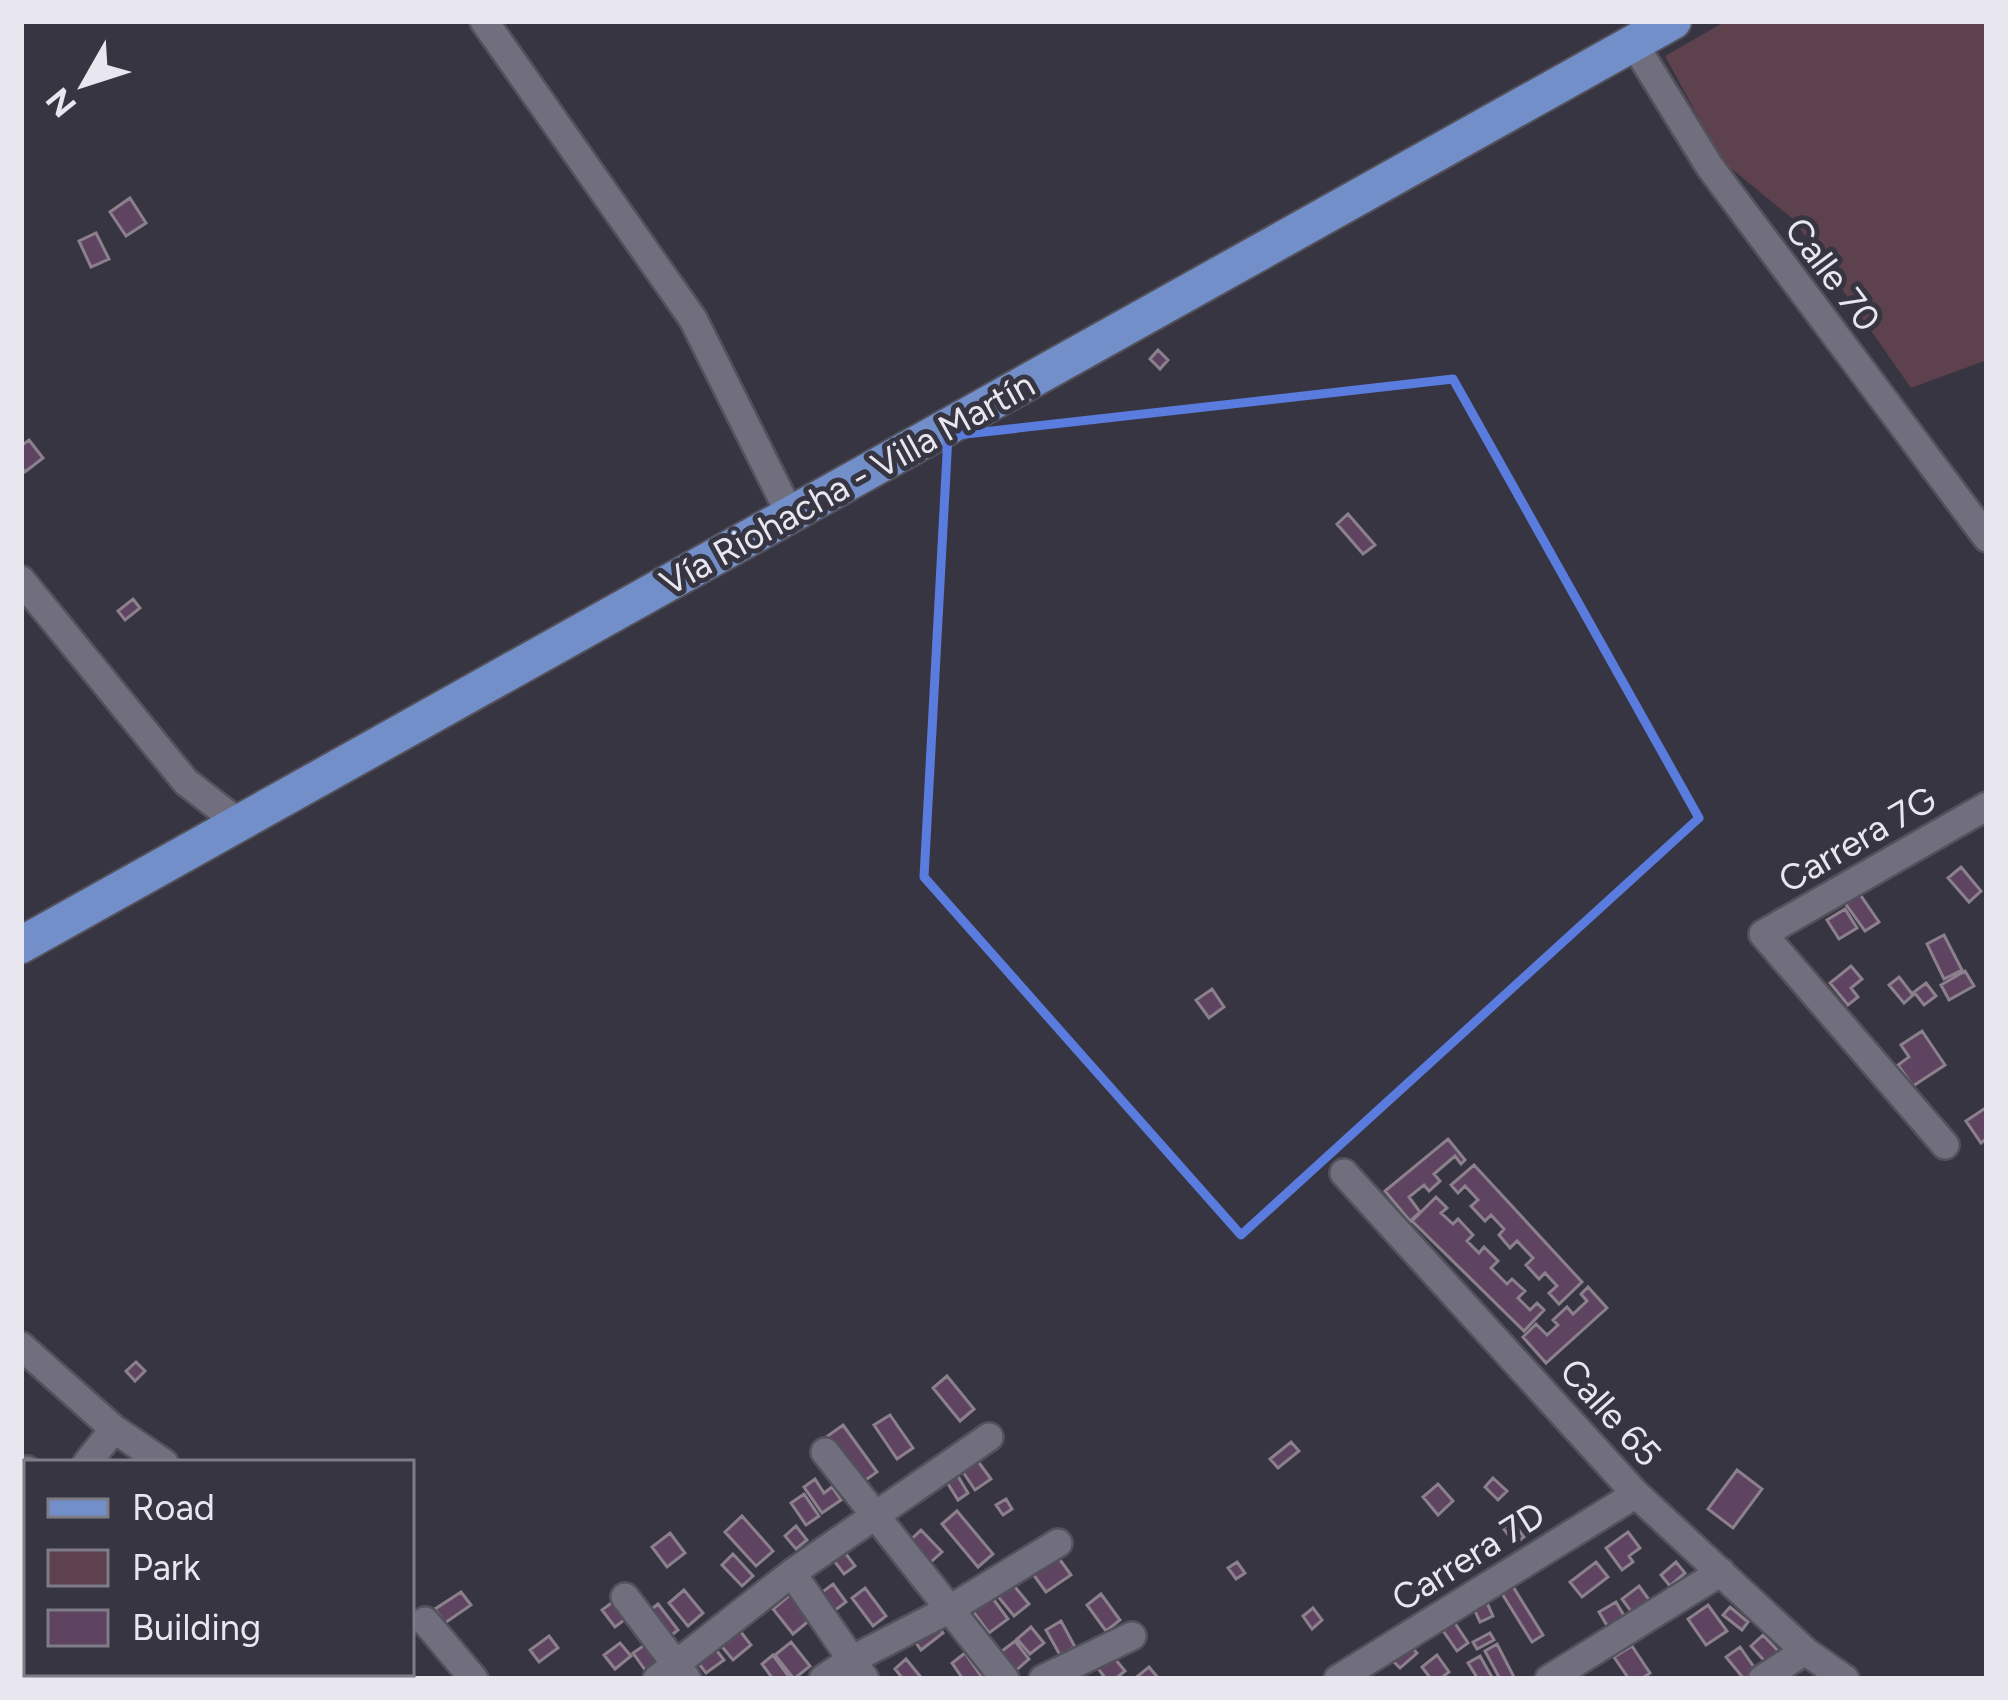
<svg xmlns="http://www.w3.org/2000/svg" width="2008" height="1700" font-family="Figtree,sans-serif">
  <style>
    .green { fill: #5d414c }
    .building { fill: #5f4462; stroke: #8b808c; stroke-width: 3 }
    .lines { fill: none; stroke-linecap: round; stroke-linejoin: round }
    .minor-casing { stroke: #53515b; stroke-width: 32 }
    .major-casing { stroke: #53515b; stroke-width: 40 }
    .minor { stroke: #716f7d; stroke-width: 27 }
    .major { stroke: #728fc9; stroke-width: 36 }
    .marked { fill: none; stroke: #5a7cdf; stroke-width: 9; stroke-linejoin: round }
    .labels { text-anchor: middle; stroke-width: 10; stroke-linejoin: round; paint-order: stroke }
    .street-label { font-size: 36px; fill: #e8e7ef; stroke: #363541 }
  </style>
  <rect width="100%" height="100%" fill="#363541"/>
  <path class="green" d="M1726 21H1987V360L1911 388 1793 219 1722 161 1665 56Z"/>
  <path class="building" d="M130 198 146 223 126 236 110 212Z
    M96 233 109 259 91 267 79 241Z
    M1158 350 1168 360 1160 369 1150 359Z
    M29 440 43 458 25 472 21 467V446Z
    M1348 514 1375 545 1363 554 1337 524Z
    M133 599 140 608 125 620 118 611Z
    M1961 867 1981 891 1969 902 1948 878Z
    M1859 893 1879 922 1865 931 1845 903Z
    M1845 909 1857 928 1839 939 1827 920Z
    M1944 935 1962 970 1944 979 1927 944Z
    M1851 966 1862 979 1851 988 1858 997 1848 1005 1830 983Z
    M1965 971 1974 986 1949 1000 1941 985Z
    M1899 977 1913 995 1904 1003 1889 985Z
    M1926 983 1936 996 1924 1005 1914 992Z
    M1212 989 1224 1007 1209 1018 1196 1000Z
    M1922 1031 1945 1065 1913 1086 1898 1065 1909 1057 1901 1045Z
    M1987 1107V1138L1981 1143 1966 1121Z
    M1448 1139 1465 1160 1461 1164 1455 1156 1434 1174 1440 1181 1429 1191 1424 1185 1409 1197 1420 1212 1410 1221 1385 1191Z
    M1474 1165 1582 1282 1559 1304 1549 1293 1557 1286 1545 1273 1539 1279 1526 1265 1533 1258 1517 1241 1510 1248 1499 1235 1504 1229 1491 1215 1485 1221 1471 1206 1478 1200 1465 1186 1458 1193 1451 1185Z
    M1436 1197 1447 1208 1441 1213 1453 1224 1458 1219 1473 1235 1467 1241 1479 1253 1484 1247 1498 1261 1491 1268 1507 1284 1512 1279 1525 1291 1518 1298 1530 1310 1537 1303 1544 1310 1524 1331 1412 1221Z
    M1588 1287 1607 1308 1546 1363 1523 1337 1536 1324 1547 1335 1558 1325 1553 1320 1567 1307 1573 1314 1587 1301 1581 1294Z
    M136 1362 145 1371 135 1381 126 1371Z
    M947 1376 974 1409 960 1421 933 1388Z
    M890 1415 913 1448 897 1459 874 1425Z
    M843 1425 877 1472 856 1487 822 1440Z
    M1291 1442 1299 1451 1278 1468 1270 1459Z
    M974 1456 991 1479 975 1490 959 1466Z
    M1737 1470 1762 1489 1733 1528 1708 1509Z
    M956 1473 968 1493 958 1500 945 1479Z
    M1493 1478 1507 1491 1498 1500 1485 1487Z
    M815 1479 824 1493 832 1487 841 1500 822 1513 804 1487Z
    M1438 1484 1453 1501 1438 1515 1423 1497Z
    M804 1494 819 1516 806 1525 791 1503Z
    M1006 1499 1012 1509 1003 1515 996 1505Z
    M957 1511 993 1554 978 1567 942 1524Z
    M742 1516 773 1551 756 1566 725 1532Z
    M1512 1521 1524 1537 1515 1544 1503 1528Z
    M796 1526 807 1540 796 1549 785 1536Z
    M921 1530 942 1552 923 1569 903 1547Z
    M1628 1532 1640 1548 1629 1556 1633 1562 1622 1570 1606 1548Z
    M670 1533 685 1553 667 1567 652 1547Z
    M843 1550 855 1566 844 1574 832 1558Z
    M733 1554 753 1576 742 1586 722 1565Z
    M1058 1557 1071 1575 1046 1592 1033 1574Z
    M1237 1562 1245 1573 1236 1579 1228 1568Z
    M1596 1562 1608 1577 1582 1597 1570 1582Z
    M1676 1562 1685 1573 1670 1586 1661 1575Z
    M1006 1576 1029 1604 1014 1616 991 1588Z
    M833 1584 846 1602 834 1611 821 1593Z
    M1512 1585 1543 1635 1532 1642 1501 1592Z
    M1639 1586 1650 1601 1633 1614 1622 1599Z
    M865 1588 886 1616 873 1626 852 1598Z
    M684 1590 703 1613 688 1626 669 1603Z
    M796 1590 816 1615 793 1634 773 1609Z
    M461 1592 471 1605 445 1623 435 1609Z
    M1101 1594 1120 1620 1106 1631 1087 1605Z
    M991 1596 1008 1619 989 1633 972 1610Z
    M614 1601 627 1618 615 1627 602 1610Z
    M1616 1602 1626 1619 1609 1629 1599 1612Z
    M1487 1603 1493 1616 1480 1622 1474 1609Z
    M658 1604 678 1630 663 1642 643 1616Z
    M1708 1605 1727 1631 1706 1645 1688 1619Z
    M1730 1607 1748 1622 1742 1630 1723 1615Z
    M1313 1608 1322 1620 1312 1629 1303 1616Z
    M1449 1614 1468 1643 1457 1651 1437 1622Z
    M934 1621 943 1633 921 1650 912 1637Z
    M1061 1621 1075 1647 1060 1655 1046 1630Z
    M733 1622 751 1645 733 1660 714 1637Z
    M1031 1627 1044 1643 1030 1654 1017 1639Z
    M1490 1633 1494 1640 1477 1649 1473 1642Z
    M1763 1635 1783 1656 1770 1667 1751 1646Z
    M549 1636 558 1648 539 1662 530 1650Z
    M1015 1641 1029 1659 1013 1673 998 1654Z
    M649 1642 664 1662 648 1674 633 1653Z
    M710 1642 724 1660 706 1673 692 1655Z
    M791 1642 810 1666 794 1679 775 1655Z
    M620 1643 631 1656 615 1669 604 1655Z
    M1409 1644 1417 1653 1400 1668 1392 1660Z
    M1497 1644 1515 1679H1500L1485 1651Z
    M1632 1646 1650 1673 1641 1679H1629L1614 1657Z
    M1740 1647 1756 1670 1744 1679 1726 1657Z
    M965 1653 983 1679H963L952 1663Z
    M1111 1654 1125 1671 1115 1679H1106L1096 1666Z
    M773 1655 789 1677 786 1679H773L762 1664Z
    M1437 1655 1449 1672 1440 1679H1431L1422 1667Z
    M1480 1656 1493 1679H1478L1468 1663Z
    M906 1659 920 1676 916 1679H903L895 1669Z
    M1149 1667 1159 1679H1134Z"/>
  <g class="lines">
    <g class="minor-casing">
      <path id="minor" d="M484 21 693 319 790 514
        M1634 44 1710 167 1987 538
        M21 580 186 782 239 823
        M1945 1145 1763 934 1987 806
        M1344 1173 1636 1494 1805 1651 1845 1679
        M21 1346 114 1429 164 1463
        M825 1452 1005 1679
        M87 1463 114 1429
        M21 1470H27
        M792 1573 865 1679
        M625 1597 687 1679
        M425 1621 474 1679
        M264 1673 270 1679
        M657 1679 792 1573 989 1437
        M823 1679 851 1660 950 1609 1058 1543
        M1043 1679 1132 1636
        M1338 1679 1636 1494
        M1549 1679 1721 1572
        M1762 1679 1805 1651"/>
    </g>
    <g class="major-casing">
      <path id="major" d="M21 945 1673 21"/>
    </g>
    <use href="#minor" class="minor"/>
    <use href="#major" class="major"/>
  </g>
  <path class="marked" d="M1453 379 1699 818 1241 1235 924 877 948 436Z"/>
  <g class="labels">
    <g class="street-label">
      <text transform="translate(1833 274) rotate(53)" y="13">Calle 70</text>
      <text transform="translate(847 483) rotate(-29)" y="13">Vía Riohacha - Villa Martín</text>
      <text transform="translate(1857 839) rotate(-30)" y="13">Carrera 7G</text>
      <text transform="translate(1611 1412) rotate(48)" y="13">Calle 65</text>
      <text transform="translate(1468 1556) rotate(-32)" y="13">Carrera 7D</text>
    </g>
  </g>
  <rect width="2008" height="1700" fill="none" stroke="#e8e7ef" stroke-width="48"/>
  <rect x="24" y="1460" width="390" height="216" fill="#363541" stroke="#7d7c87" stroke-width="3"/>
  <rect x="48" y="1499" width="60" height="18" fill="#728fc9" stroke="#7d7c87" stroke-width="3"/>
  <text x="132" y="1520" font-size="36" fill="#e8e7ef">Road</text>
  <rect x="48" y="1550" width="60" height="36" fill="#5d414c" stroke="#7d7c87" stroke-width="3"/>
  <text x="132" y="1580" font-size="36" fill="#e8e7ef">Park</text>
  <rect x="48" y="1610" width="60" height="36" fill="#5f4462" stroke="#7d7c87" stroke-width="3"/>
  <text x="132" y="1640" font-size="36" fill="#e8e7ef">Building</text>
  <g transform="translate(84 84) rotate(231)" stroke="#363541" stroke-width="9" paint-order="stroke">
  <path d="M0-9L21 45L0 30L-21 45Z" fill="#e8e7ef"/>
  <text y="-18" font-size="33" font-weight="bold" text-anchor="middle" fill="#e8e7ef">N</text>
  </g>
</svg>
